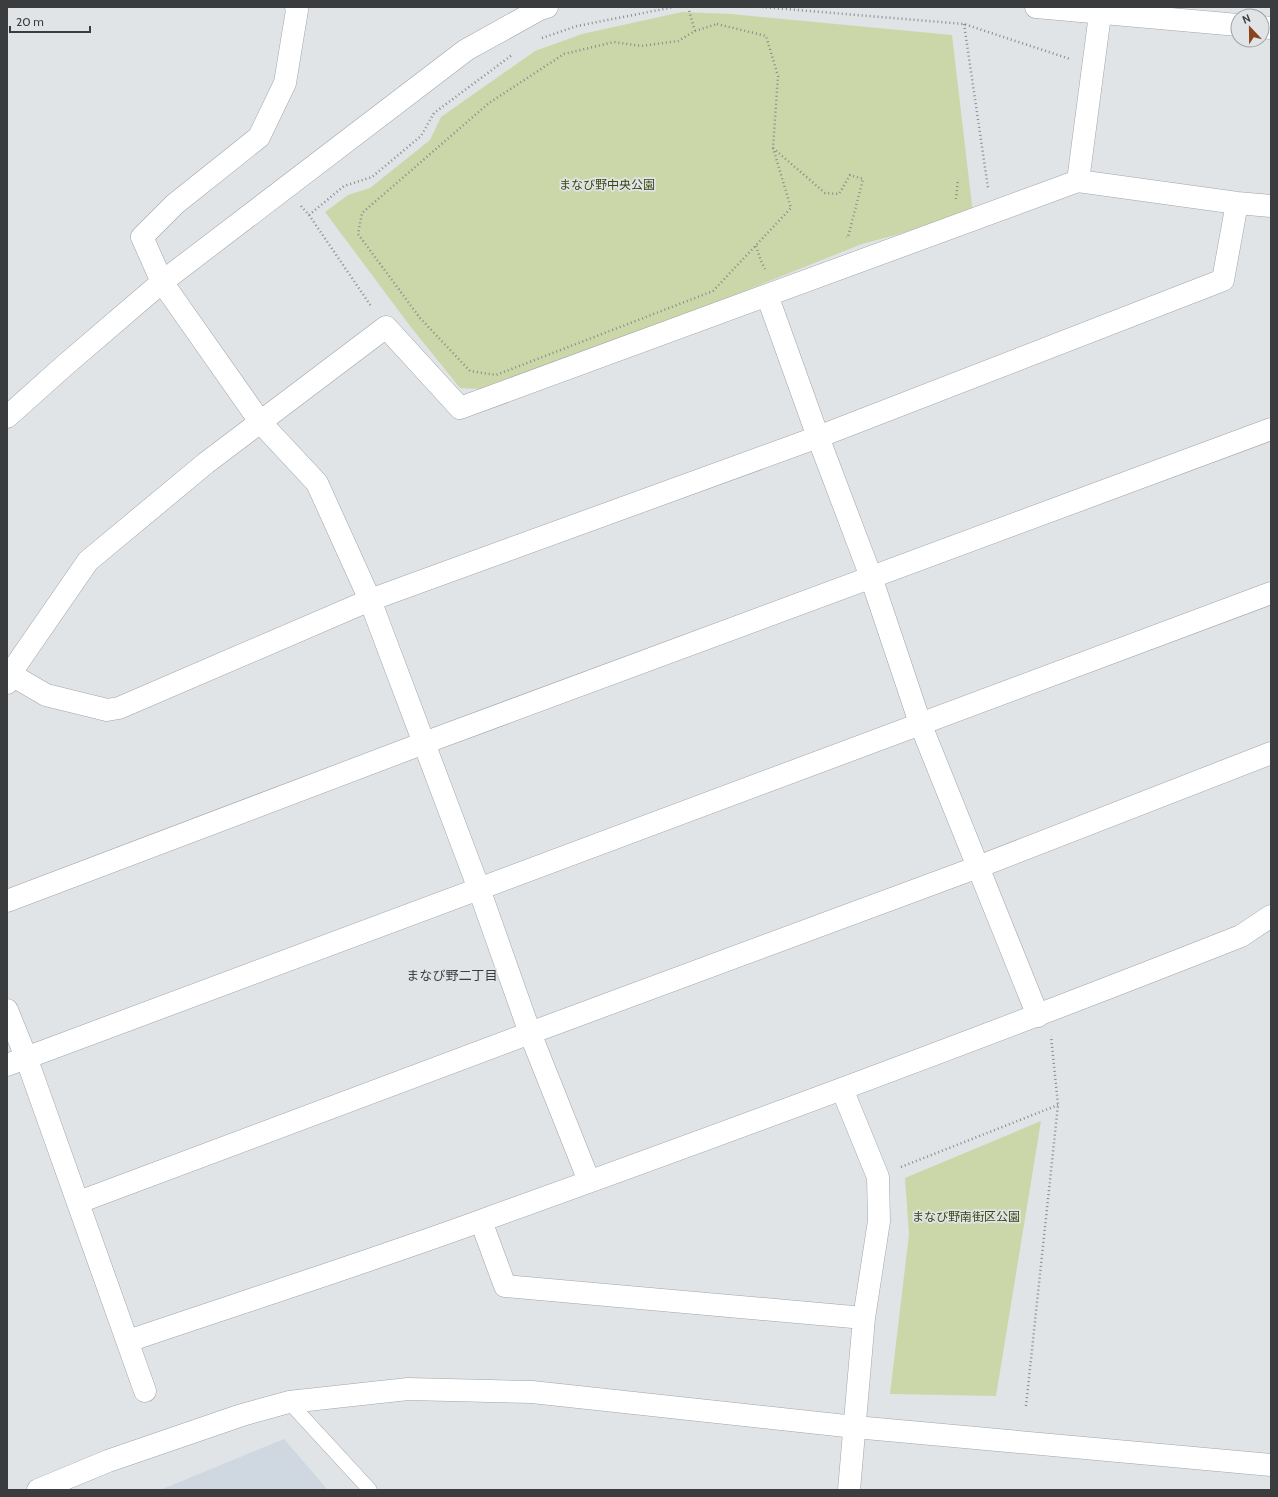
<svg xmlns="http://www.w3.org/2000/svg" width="1278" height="1497" font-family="Cabin,'Noto Sans JP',sans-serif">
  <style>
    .built { fill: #cfd8e1 }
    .green { fill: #cbd7a9 }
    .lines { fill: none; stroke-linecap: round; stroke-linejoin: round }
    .lane-casing { stroke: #a1a4a8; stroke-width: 15 }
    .street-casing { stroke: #a1a4a8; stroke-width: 23 }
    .secondary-casing { stroke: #a1a4a8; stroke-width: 23 }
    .path { stroke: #898b8d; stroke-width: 2.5; stroke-dasharray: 1 3; stroke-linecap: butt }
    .lane { stroke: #fff; stroke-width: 14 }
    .street { stroke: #fff; stroke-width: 22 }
    .secondary { stroke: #fff; stroke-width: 22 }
    .labels { text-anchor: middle; stroke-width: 3.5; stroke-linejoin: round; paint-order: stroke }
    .park-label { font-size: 12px; fill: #3c4610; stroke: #e0e4e7 }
    .neighbourhood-label { font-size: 13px; fill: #3b3c3d; stroke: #e0e4e7 }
  </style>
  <rect width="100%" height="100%" fill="#e0e4e7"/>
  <path class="built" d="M284 1439 328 1490H160Z"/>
  <path class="green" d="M682 12 731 14 952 35 973 214 862 244 498 390 460 388 410 326 325 212 348 195 370 188 430 140 441 117 535 51 582 34Z
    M1041 1121 996 1396 890 1394 909 1234 905 1178Z"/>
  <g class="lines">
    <g class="lane-casing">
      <path id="lane" d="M289 1402 370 1490"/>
    </g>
    <g class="street-casing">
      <path id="street" d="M296 7 297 10 285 83 259 137 175 204 142 237 162 282 261 423 317 483 370 600 479 889 530 1033 589 1181
        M1078 181 1101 7
        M767 295 818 437 871 577 920 723 1038 1016
        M10 674 46 695 107 710 119 708 370 600 818 437 1223 280 1237 203
        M7 683 10 674 88 561 206 463 386 327 460 408 1078 181 1237 203 1271 206
        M7 901 424 743 1271 429
        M7 1010 26 1057 145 1391
        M7 1065 1271 593
        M842 1089 878 1177 879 1221 864 1318 849 1490
        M79 1202 530 1033 978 867 1271 753
        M481 1221 505 1286 864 1318
        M128 1341C246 1301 365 1263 483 1220 737 1129 990 1035 1241 936L1271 916"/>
    </g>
    <g class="secondary-casing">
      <path id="secondary" d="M1036 7 1238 25
        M1262 27 1271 28
        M7 417 64 366 162 282 466 50 540 9 547 7
        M38 1490 108 1461 242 1415 289 1402 408 1389 532 1392 855 1427 1271 1465"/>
    </g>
    <path class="path" d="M688 7 695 31
      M762 7 964 24 1070 59
      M717 24 766 36 778 76 773 148 791 208 713 291 496 375 470 371 420 318 358 234 362 213 489 103 564 54 614 42 641 46 678 41 695 31Z
      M964 24 988 188
      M542 38 577 26 674 7
      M773 148 825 193 839 194 850 175 863 179 848 237H846
      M956 199 958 179
      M301 206 309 215 371 306
      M309 215 344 186 372 177 421 136 434 113 512 55
      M756 246 761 261 765 269
      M901 1167 1058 1105
      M1026 1406 1058 1105 1051 1036"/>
    <use href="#lane" class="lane"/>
    <use href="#street" class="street"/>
    <use href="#secondary" class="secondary"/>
  </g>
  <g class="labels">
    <g class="park-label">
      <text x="607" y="189">まなび野中央公園</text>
      <text x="966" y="1221">まなび野南街区公園</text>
    </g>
    <g class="neighbourhood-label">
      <text x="452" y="980">まなび野二丁目</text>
    </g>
  </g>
  <rect width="1278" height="1497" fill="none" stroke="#3b3c3d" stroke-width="16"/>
  <g transform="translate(1250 28) rotate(338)"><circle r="19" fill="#e0e4e7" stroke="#9ea1a3"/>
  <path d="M0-3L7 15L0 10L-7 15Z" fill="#8a441d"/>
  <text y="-6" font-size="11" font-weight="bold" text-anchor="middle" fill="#3b3c3d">N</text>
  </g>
  <path d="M10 26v6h80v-6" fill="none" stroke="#3b3c3d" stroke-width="2"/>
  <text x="16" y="26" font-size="12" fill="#3b3c3d" stroke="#e0e4e7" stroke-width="3" paint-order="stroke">20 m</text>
</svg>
